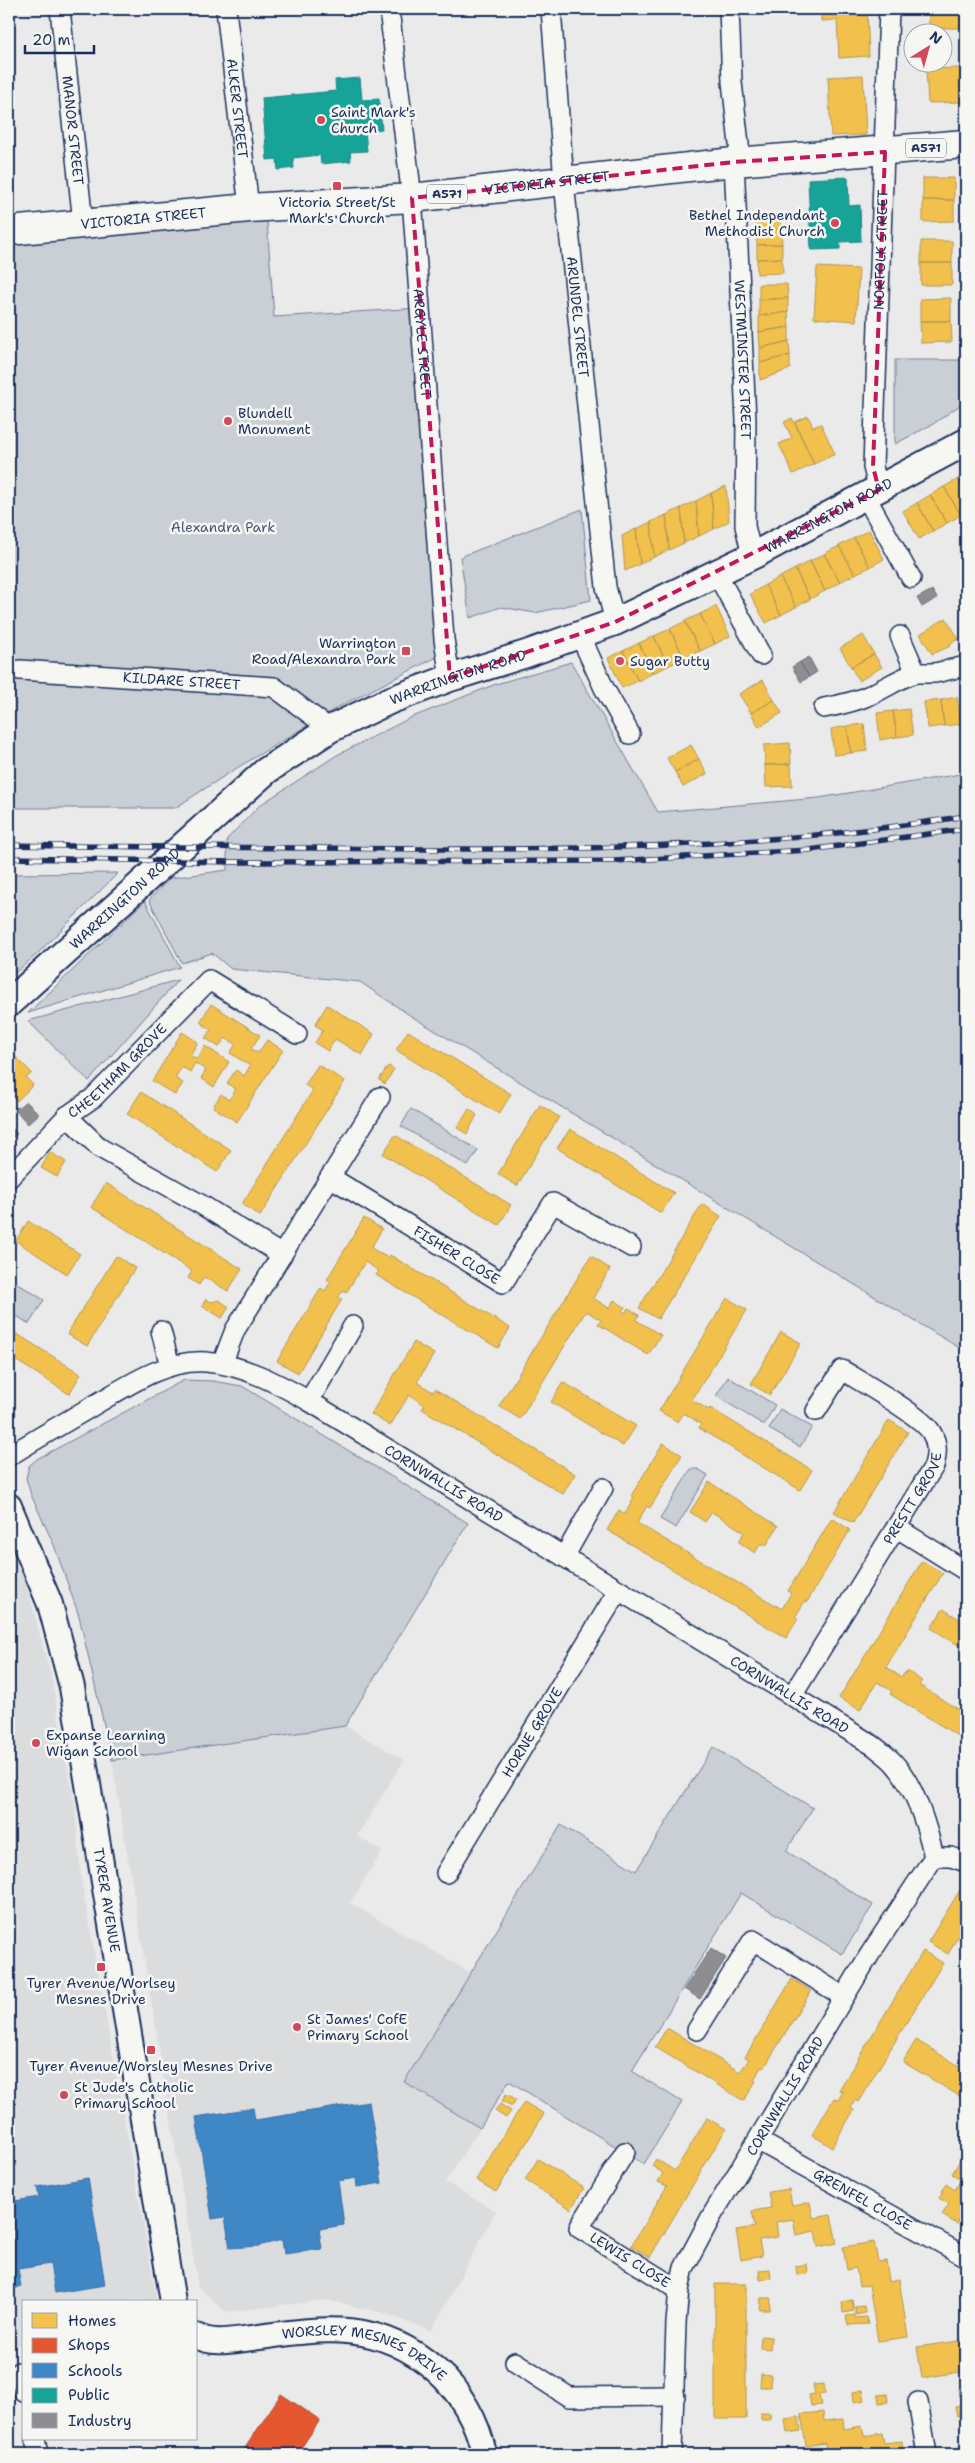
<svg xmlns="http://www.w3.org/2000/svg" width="975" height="2463" font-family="'Shantell Sans',sans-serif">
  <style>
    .built { fill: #dadcde }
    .green { fill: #caced5; stroke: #727e9a }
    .homes { fill: #f2c14e; stroke: #b29553 }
    .shops { fill: #e4572e; stroke: #a84b3c }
    .schools { fill: #3f88c5; stroke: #346da6 }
    .public { fill: #17a398; stroke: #188087 }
    .industry { fill: #8d8d92; stroke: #6b7182 }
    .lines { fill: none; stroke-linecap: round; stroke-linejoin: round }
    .minor-casing { stroke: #1b2f5e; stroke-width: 22 }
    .tertiary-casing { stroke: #1b2f5e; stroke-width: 28 }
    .secondary-casing { stroke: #1b2f5e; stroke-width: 30 }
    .primary-casing { stroke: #1b2f5e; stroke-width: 31 }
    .minor { stroke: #f6f6f2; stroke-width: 19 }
    .tertiary { stroke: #f6f6f2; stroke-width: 24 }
    .secondary { stroke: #f6f6f2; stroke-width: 26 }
    .primary { stroke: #f6f6f2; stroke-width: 28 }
    .rail-casing { stroke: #1b2f5e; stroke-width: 5.5 }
    .rail { stroke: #f6f6f2; stroke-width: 4; stroke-dasharray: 11; stroke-linecap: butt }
    .marked { fill: none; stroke: #c2185b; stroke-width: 4; stroke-dasharray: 10 6; stroke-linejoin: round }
    .poi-dot { fill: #d1495b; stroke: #f6f6f2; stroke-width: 2 }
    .labels { text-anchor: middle; stroke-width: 5; stroke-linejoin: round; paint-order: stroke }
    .shield { fill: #f6f6f2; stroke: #5d6b8a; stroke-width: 1 }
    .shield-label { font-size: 12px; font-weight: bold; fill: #1b2f5e }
    .street-label { font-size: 14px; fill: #1b2f5e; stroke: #f6f6f2 }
    .poi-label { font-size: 14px; fill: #1b2f5e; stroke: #f6f6f2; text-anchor: start }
    .park-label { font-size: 14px; fill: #47577c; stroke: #f6f6f2 }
  </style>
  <rect width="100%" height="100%" fill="#e9eae9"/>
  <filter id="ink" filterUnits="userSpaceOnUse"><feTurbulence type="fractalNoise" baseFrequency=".02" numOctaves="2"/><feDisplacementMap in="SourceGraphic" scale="10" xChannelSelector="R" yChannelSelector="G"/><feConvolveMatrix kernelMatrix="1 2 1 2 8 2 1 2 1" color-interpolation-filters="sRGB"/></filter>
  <g filter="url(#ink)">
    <path class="built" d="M9 1541H15L51 1677 75 1808 81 1879 157 2300 24 2302V2345L9 2347Z
      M345 1726 404 1760 357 1836 382 1851 350 1903 471 1973 405 2081 480 2128 445 2182 496 2211 431 2331 381 2312 326 2300 226 2312 198 2287 112 1760Z"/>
    <path class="green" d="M266 207 274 317 420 308 441 655 338 707 232 771 175 808H9V231Z
      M895 360H966V401L933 424 895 444Z
      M582 509 591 600 535 613 501 607 470 618 460 557Z
      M571 662 658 812 819 798 966 773V1352L411 1016 360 982 231 969 212 953 182 963 149 900 170 878 227 870V839L260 805 337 755 410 718 496 684Z
      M118 873 36 955 9 978V874Z
      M145 901 180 967 28 1013Z
      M178 980 89 1081 28 1021Z
      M411 1109 478 1150 468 1166 401 1126Z
      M9 1278 44 1300 29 1324 9 1311Z
      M728 1377 775 1405 764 1425 716 1396Z
      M184 1380 213 1381 242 1386 468 1523 345 1726 112 1760 79 1616 54 1545 31 1495 26 1478 29 1466 37 1459Z
      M780 1409 812 1427 800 1447 769 1429Z
      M691 1469H698L708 1475 676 1528 660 1519Z
      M713 1747 813 1808 786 1851 873 1905 842 1954 741 1893 632 2071 682 2102 644 2164 509 2081 480 2128 404 2082 561 1825 636 1871Z"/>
    <path class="homes" d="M821 9H867L869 56 839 58 837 20 821 21Z
      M929 9H961L960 28H929Z
      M962 68H966V102H964Z
      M962 68 964 102 928 103 926 69Z
      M863 75 866 135 831 136 828 77Z
      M923 178H954V200H923Z
      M923 200H954V221L923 222Z
      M756 215H781V229L756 230Z
      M781 229 782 244 757 245 756 230Z
      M921 241H952V263H921Z
      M782 244V258L757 259V245Z
      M782 258 783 273 757 274V259Z
      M921 263H952V285H921Z
      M817 267 859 269 856 321 814 318Z
      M759 284H787L788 298 759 300Z
      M788 298V312L759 316V300Z
      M951 298V321H920V299Z
      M788 312 789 327 759 332V316Z
      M920 321H951L952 342 921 343Z
      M789 327V341L760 348 759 332Z
      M789 341 790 355 760 363V348Z
      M790 355V369L760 380V363Z
      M808 416 813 427 821 424 835 454 814 464 795 422Z
      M792 418 814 464 793 474 779 444 792 438 784 422Z
      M966 474V493L958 479Z
      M958 479 966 493V512L961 515 944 487Z
      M726 486 729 521 714 529 711 493Z
      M944 487 961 515 947 523 930 495Z
      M711 493 714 529 699 536 696 501Z
      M930 495 947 523 933 531 917 503Z
      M696 501 699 536 684 543 681 508Z
      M917 503 933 531 919 539 903 511Z
      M681 508 684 543 669 550 666 515Z
      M666 515 669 550 654 557 651 522Z
      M651 522 654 557 640 564 636 529Z
      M636 529 640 564 625 571 622 536Z
      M869 530 884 559 870 567 854 538Z
      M854 538 870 567 855 574 839 546Z
      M839 546 855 574 840 582 824 554Z
      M824 554 840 582 825 591 810 561Z
      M810 561 825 591 810 599 795 569Z
      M795 569 810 599 796 607 780 577Z
      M780 577 796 607 781 615 765 585Z
      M765 585 781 615 766 623 750 594Z
      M716 606 730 636 715 644 700 614Z
      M700 614 715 644 700 651 685 621Z
      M946 618 959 639 949 644 951 646 932 654 920 634Z
      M685 621 700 651 684 658 670 629Z
      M670 629 684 658 668 666 654 636Z
      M863 635 874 654 851 667 840 648Z
      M654 636 668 666 653 673 639 643Z
      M639 643 653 673 638 681 623 651Z
      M623 651 638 681 622 688 608 658Z
      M874 654 882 667 859 681 851 667Z
      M763 680 774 700 751 713 739 694Z
      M957 697 961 724 944 726 941 700Z
      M774 700 782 713 759 727 751 713Z
      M941 700 944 726 928 728 924 702Z
      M909 709 913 735 897 737 893 711Z
      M893 711 897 737 880 740 877 713Z
      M864 724 867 751 851 753 847 726Z
      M847 726 851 753 834 755 831 729Z
      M790 743 791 764 765 765 764 745Z
      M691 745 699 759 675 772 667 758Z
      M699 759 707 774 683 787 675 772Z
      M791 764 792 786 766 787 765 765Z
      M211 1004 260 1035 251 1049 258 1053 267 1040 283 1050 237 1122 213 1107 221 1094 229 1100 236 1089 227 1083 236 1070 244 1076 250 1066 230 1053 236 1044 225 1038 219 1047 205 1038 211 1030 200 1022Z
      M327 1005 374 1034 362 1055 335 1039 328 1051 315 1043 323 1030 315 1025Z
      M408 1031 511 1094 499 1114 396 1050Z
      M182 1032 198 1042 190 1055 197 1059 205 1046 229 1062 214 1087 201 1078 206 1070 195 1063 190 1072 182 1067 175 1078 183 1083 175 1095 152 1081Z
      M9 1050 32 1073 26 1078 33 1085 17 1101 9 1094Z
      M318 1065 345 1081 260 1216 242 1204 313 1090 305 1085Z
      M388 1066 394 1069 385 1084 379 1080Z
      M141 1092 231 1150 217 1172 127 1114Z
      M540 1105 559 1117 517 1186 498 1174Z
      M469 1109 477 1115 467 1134 457 1128Z
      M570 1129 674 1193 661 1213 557 1148Z
      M395 1135 511 1205 499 1225 383 1154Z
      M50 1152 66 1162 57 1177 41 1168Z
      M106 1183 242 1269 228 1291 204 1277 199 1285 188 1278 192 1271 91 1207Z
      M702 1204 721 1216 658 1319 639 1308Z
      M364 1218 382 1229 371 1248 388 1258 390 1255 510 1328 498 1348 376 1275 379 1271 365 1262 346 1293 343 1291 341 1294 338 1297 342 1299 298 1373 277 1361 321 1288 325 1291 328 1286 331 1282 327 1279Z
      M28 1221 80 1254 67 1274 16 1241Z
      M116 1256 135 1268 87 1346 67 1334Z
      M591 1256 610 1269 593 1298 609 1308 614 1300 625 1307 622 1311 625 1313 628 1308 639 1315 636 1320 661 1335 648 1355 598 1324 601 1320 586 1311 520 1419 499 1406Z
      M727 1298 747 1310 692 1400 709 1410 710 1408 812 1470 800 1490 699 1428 701 1424 684 1413 678 1422 659 1411Z
      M206 1299 211 1302 219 1300 229 1307 222 1318 202 1306Z
      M9 1329 81 1374 69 1394 9 1356Z
      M781 1332 801 1343 770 1395 751 1384Z
      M414 1342 434 1354 417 1382 433 1392 435 1389 575 1474 563 1494 422 1409 425 1405 409 1395 390 1426 371 1414Z
      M563 1382 636 1426 623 1446 551 1402Z
      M889 1420 908 1432 853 1523 834 1512Z
      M663 1443 682 1455 650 1508 647 1506 637 1523 782 1609 791 1593 788 1591 832 1518 850 1530 807 1602 805 1601 795 1617 798 1619 786 1638 607 1530 619 1510 625 1514 634 1498 631 1496Z
      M709 1482 778 1526 766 1546 761 1543 755 1553 739 1542 744 1532 712 1512 705 1522 690 1512Z
      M922 1561 943 1573 886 1667 901 1677 907 1671 922 1681 919 1685 966 1714V1741L890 1694 892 1691 877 1682 860 1710 839 1698Z
      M943 1609 966 1623V1650L931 1628Z
      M960 1890 966 1894V1923L948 1954 928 1942Z
      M923 1951 943 1963 858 2102 855 2100 851 2108 854 2110 832 2147 812 2135 834 2098 838 2100 843 2092 839 2090Z
      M792 1979 811 1991 764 2068 762 2067 760 2069 754 2080 756 2081 744 2101 655 2047 667 2028 740 2072 749 2059 745 2057Z
      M916 2040 966 2070V2100L903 2062Z
      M506 2094 516 2099 512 2106 502 2101Z
      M524 2102 544 2114 496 2192 476 2180Z
      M500 2104 511 2111 506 2118 495 2111Z
      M707 2118 726 2129 650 2257 631 2246 667 2186 658 2182 663 2173 652 2166 656 2159 675 2171Z
      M538 2159 584 2188 571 2209 525 2180Z
      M960 2160 966 2164V2208L957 2224 942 2215 949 2204 939 2198 946 2184 955 2190 961 2179 952 2174Z
      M789 2189 792 2205 810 2202 813 2218 831 2215 837 2243 818 2247 815 2231 796 2235 793 2219 776 2222 778 2237 759 2240 762 2256 741 2260 736 2230 755 2227 752 2211 771 2208 768 2192Z
      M874 2242 878 2262 886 2261 889 2281 899 2279 908 2337 878 2341 869 2285 859 2286 856 2268 847 2270 843 2247Z
      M807 2264 808 2274 797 2275 796 2266Z
      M770 2269 771 2278 760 2280 759 2270Z
      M715 2284H746V2419H715Z
      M761 2298H771L770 2310H760Z
      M852 2300 854 2311 843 2313 842 2302Z
      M864 2306 865 2313 856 2315 855 2307Z
      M855 2315V2318L866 2317 868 2324 848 2325 846 2316Z
      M761 2336 771 2337 770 2349 760 2348Z
      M966 2340V2371L922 2378 917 2347Z
      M761 2374 771 2375 770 2387H760Z
      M824 2384 825 2394 819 2395 821 2405 811 2406 809 2395 815 2394 813 2385Z
      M966 2387V2396L959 2397 958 2388Z
      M863 2390 865 2400 854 2402 853 2392Z
      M887 2394 888 2402 879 2403 878 2395Z
      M966 2405V2414L957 2416 955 2407Z
      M823 2412 824 2421 843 2419 844 2429 862 2426 864 2436 882 2433 884 2443 902 2441 904 2454H846L845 2450 826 2453 825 2443 806 2446 801 2414Z
      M761 2413H770V2420H761Z
      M799 2417 801 2431 787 2433 785 2419Z"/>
    <path class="shops" d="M281 2394 320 2420 297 2454H241Z"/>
    <path class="schools" d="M369 2102 382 2183 357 2187 356 2178 338 2181 344 2225 319 2229 322 2249 284 2254 282 2240 258 2246 230 2248 225 2217 212 2219 196 2117 253 2108 255 2120Z
      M88 2178 105 2285 55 2293 50 2264 18 2269 21 2287 9 2289V2202L39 2197 37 2187Z"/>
    <path class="public" d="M360 78 362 100 379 99 382 129 365 131 367 151 350 152 351 161 321 164 320 155 293 158 294 168 278 170 277 159 267 160 262 98 336 91 335 80Z
      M848 177 849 206 860 205 861 241 840 242V249L811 250 808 179Z"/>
    <path class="industry" d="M932 590 937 598 922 607 917 598Z
      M809 657 817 672 809 677 800 662Z
      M800 662 809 677 801 682 792 667Z
      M26 1101 39 1114 28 1124 15 1110Z
      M9 1125 17 1134 9 1142Z
      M711 1948 726 1958 700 1999 684 1989Z"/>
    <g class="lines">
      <g class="minor-casing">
        <g id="minor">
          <path id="s1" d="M60 9 83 223"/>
          <path id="s2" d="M226 9 249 208"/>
          <path id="s3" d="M389 9 412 198 444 639 450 678"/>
          <path id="s4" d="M551 9 564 182 596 493 606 587 615 622"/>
          <path d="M729 9 732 82 741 162"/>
          <path id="s5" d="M734 162 746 420 745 526 749 543 756 554"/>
          <path id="s6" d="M879 490 873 467 889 9"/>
          <path d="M866 497 911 578"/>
          <path d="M717 574 761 655"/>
          <path d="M580 635 604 688 630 734"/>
          <path id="s7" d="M20 670 274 687 330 729"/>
          <path d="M916 673H935L966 666"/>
          <path d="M824 708C840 705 855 702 870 695 886 688 899 678 916 673L900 636"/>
          <path id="s8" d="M330 1177 503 1283 553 1203 631 1247"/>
          <path d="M9 1178 67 1116"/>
          <path id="s9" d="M282 1255 202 1205 100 1148 67 1116 93 1098 209 980 297 1034"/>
          <path d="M161 1331 170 1366"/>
          <path d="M222 1364 235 1330 380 1097"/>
          <path d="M309 1401 353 1326"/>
          <path id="s10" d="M9 1456C36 1439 64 1423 91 1407 126 1387 164 1359 206 1362 244 1365 277 1383 309 1401L874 1746C880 1751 887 1756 892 1761 915 1785 927 1826 934 1857L870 1954 711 2217 684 2268 679 2290 676 2323 672 2453"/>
          <path d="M897 1528 966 1571"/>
          <path d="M564 1557 603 1488"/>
          <path id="s11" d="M792 1696 934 1466C937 1454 938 1443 931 1432 922 1416 860 1381 842 1370L816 1411"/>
          <path d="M934 1857H951L966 1862"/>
          <path id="s12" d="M446 1873 618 1591"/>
          <path d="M697 2030 753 1940 844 1997"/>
          <path id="s13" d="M759 2141 966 2257"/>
          <path id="s14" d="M625 2152 579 2228 679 2290"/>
          <path d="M515 2362 569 2397 675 2396"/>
          <path d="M19 2372 24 2392"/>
          <path d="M918 2402 927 2454"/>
          <path d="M35 2439 38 2454"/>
        </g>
      </g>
      <g class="tertiary-casing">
        <g id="tertiary">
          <path id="s15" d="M9 1506 50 1604 72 1687 173 2302"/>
          <path id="s16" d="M196 2336C214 2345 233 2340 252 2338 322 2328 379 2319 436 2370 460 2391 478 2422 484 2454"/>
        </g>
      </g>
      <g class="secondary-casing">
        <g id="secondary">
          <path id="s17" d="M9 1003 266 771 330 729 391 700 450 678 526 654 615 622 756 554 966 442"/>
        </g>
      </g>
      <g class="primary-casing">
        <g id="primary">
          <path id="s18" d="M9 231 249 208 412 198 734 162 966 144"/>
        </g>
      </g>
      <use href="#minor" class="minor"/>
      <use href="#tertiary" class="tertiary"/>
      <use href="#secondary" class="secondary"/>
      <use href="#primary" class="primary"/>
      <g class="rail-casing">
        <path id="rail" d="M9 845C112 847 214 847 317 848 535 851 751 851 966 816
          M9 858 233 862 614 861 809 850 966 829"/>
      </g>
      <use href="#rail" class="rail"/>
    </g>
  </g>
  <path class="marked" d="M885 152 873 467 879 490 615 622 450 678 412 198 734 162Z"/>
  <g class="poi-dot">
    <circle cx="321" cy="120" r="5"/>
    <rect x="332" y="181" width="10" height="10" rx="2.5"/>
    <circle cx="835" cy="223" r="5"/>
    <circle cx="228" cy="421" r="5"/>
    <rect x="401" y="646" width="10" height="10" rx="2.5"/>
    <circle cx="620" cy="661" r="5"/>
    <circle cx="36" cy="1743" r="5"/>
    <rect x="96" y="1962" width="10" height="10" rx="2.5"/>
    <circle cx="297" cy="2027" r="5"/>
    <rect x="146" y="2045" width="10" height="10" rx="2.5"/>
    <circle cx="64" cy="2095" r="5"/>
  </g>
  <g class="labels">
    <g class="shield">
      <rect x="906" y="138.5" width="40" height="19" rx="4"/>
      <rect x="427" y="184.5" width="40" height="19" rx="4"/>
    </g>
    <g class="shield-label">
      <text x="926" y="152">A571</text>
      <text x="447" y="198">A571</text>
    </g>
    <g class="street-label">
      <text dy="5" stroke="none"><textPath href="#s2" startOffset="100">ALKER STREET</textPath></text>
      <text dy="5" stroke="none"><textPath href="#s1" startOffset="122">MANOR STREET</textPath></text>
      <text dy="5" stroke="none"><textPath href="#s18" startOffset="540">VICTORIA STREET</textPath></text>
      <text dy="5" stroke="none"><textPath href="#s18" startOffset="135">VICTORIA STREET</textPath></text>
      <text dy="5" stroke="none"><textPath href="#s6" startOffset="241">NORFOLK STREET</textPath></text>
      <text dy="5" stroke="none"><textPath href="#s4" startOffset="309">ARUNDEL STREET</textPath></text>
      <text dy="5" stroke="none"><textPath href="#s3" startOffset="336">ARGYLE STREET</textPath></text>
      <text dy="5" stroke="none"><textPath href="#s5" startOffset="198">WESTMINSTER STREET</textPath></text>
      <text dy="5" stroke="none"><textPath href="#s17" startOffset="966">WARRINGTON ROAD</textPath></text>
      <text dy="5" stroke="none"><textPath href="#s17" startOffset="561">WARRINGTON ROAD</textPath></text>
      <text dy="5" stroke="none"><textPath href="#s7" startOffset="162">KILDARE STREET</textPath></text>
      <text dy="5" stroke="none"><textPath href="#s17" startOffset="156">WARRINGTON ROAD</textPath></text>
      <text dy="5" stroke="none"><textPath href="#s9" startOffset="325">CHEETHAM GROVE</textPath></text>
      <text dy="5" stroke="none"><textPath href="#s8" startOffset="149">FISHER CLOSE</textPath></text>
      <text dy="5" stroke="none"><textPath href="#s10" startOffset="490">CORNWALLIS ROAD</textPath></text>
      <text dy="5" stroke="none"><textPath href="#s11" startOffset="232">PRESTT GROVE</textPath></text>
      <text dy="5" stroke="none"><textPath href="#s10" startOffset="895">CORNWALLIS ROAD</textPath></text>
      <text dy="5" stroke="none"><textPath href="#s12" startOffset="165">HORNE GROVE</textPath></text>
      <text dy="5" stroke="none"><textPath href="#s15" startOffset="408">TYRER AVENUE</textPath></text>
      <text transform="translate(785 2096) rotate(-59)" y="5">CORNWALLIS ROAD</text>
      <text dy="5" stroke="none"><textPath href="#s13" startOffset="119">GRENFEL CLOSE</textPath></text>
      <text dy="5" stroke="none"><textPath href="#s14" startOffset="149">LEWIS CLOSE</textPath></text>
      <text dy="5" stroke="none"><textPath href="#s16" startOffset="175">WORSLEY MESNES DRIVE</textPath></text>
    </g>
    <g class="poi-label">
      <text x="331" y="117">Saint Mark's<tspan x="331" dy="16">Church</tspan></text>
      <text x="337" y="207" text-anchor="middle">Victoria Street/St<tspan x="337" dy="16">Mark's Church</tspan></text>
      <text x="825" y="220" text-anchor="end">Bethel Independant<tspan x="825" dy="16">Methodist Church</tspan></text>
      <text x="238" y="418">Blundell<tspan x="238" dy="16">Monument</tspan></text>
      <text x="396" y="648" text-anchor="end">Warrington<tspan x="396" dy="16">Road/Alexandra Park</tspan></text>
      <text x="630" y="666">Sugar Butty</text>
      <text x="46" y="1740">Expanse Learning<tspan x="46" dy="16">Wigan School</tspan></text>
      <text x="101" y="1988" text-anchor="middle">Tyrer Avenue/Worlsey<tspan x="101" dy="16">Mesnes Drive</tspan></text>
      <text x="307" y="2024">St James' CofE<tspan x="307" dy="16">Primary School</tspan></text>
      <text x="151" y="2071" text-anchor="middle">Tyrer Avenue/Worsley Mesnes Drive</text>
      <text x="74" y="2092">St Jude's Catholic<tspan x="74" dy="16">Primary School</tspan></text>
    </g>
    <g class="park-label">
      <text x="223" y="532">Alexandra Park</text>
    </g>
  </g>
  <rect width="975" height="2463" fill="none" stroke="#f6f6f2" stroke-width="30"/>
  <rect x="15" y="15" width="945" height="2433" fill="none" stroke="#1b2f5e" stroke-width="2" filter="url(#ink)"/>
  <rect x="22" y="2300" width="175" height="140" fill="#f6f6f2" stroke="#9ea6b7"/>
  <rect x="32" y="2313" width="25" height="15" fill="#f2c14e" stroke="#9ea6b7"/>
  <text x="68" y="2326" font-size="15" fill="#1b2f5e">Homes</text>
  <rect x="32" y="2338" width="25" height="15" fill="#e4572e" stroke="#9ea6b7"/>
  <text x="68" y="2350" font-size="15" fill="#1b2f5e">Shops</text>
  <rect x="32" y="2363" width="25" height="15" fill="#3f88c5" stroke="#9ea6b7"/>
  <text x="68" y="2376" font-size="15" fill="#1b2f5e">Schools</text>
  <rect x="32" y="2388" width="25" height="15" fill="#17a398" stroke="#9ea6b7"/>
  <text x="68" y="2400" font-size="15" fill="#1b2f5e">Public</text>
  <rect x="32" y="2413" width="25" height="15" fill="#8d8d92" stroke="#9ea6b7"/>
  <text x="68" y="2426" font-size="15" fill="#1b2f5e">Industry</text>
  <g transform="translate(928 48) rotate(37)"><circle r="24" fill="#f6f6f2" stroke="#9ea6b7"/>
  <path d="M0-4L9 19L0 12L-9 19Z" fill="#d1495b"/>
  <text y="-8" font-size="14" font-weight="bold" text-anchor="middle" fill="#1b2f5e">N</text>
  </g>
  <path d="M25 45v8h69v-8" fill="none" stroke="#1b2f5e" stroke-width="2.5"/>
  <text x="32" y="45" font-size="15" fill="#1b2f5e" stroke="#f6f6f2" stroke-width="4" paint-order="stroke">20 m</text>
</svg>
